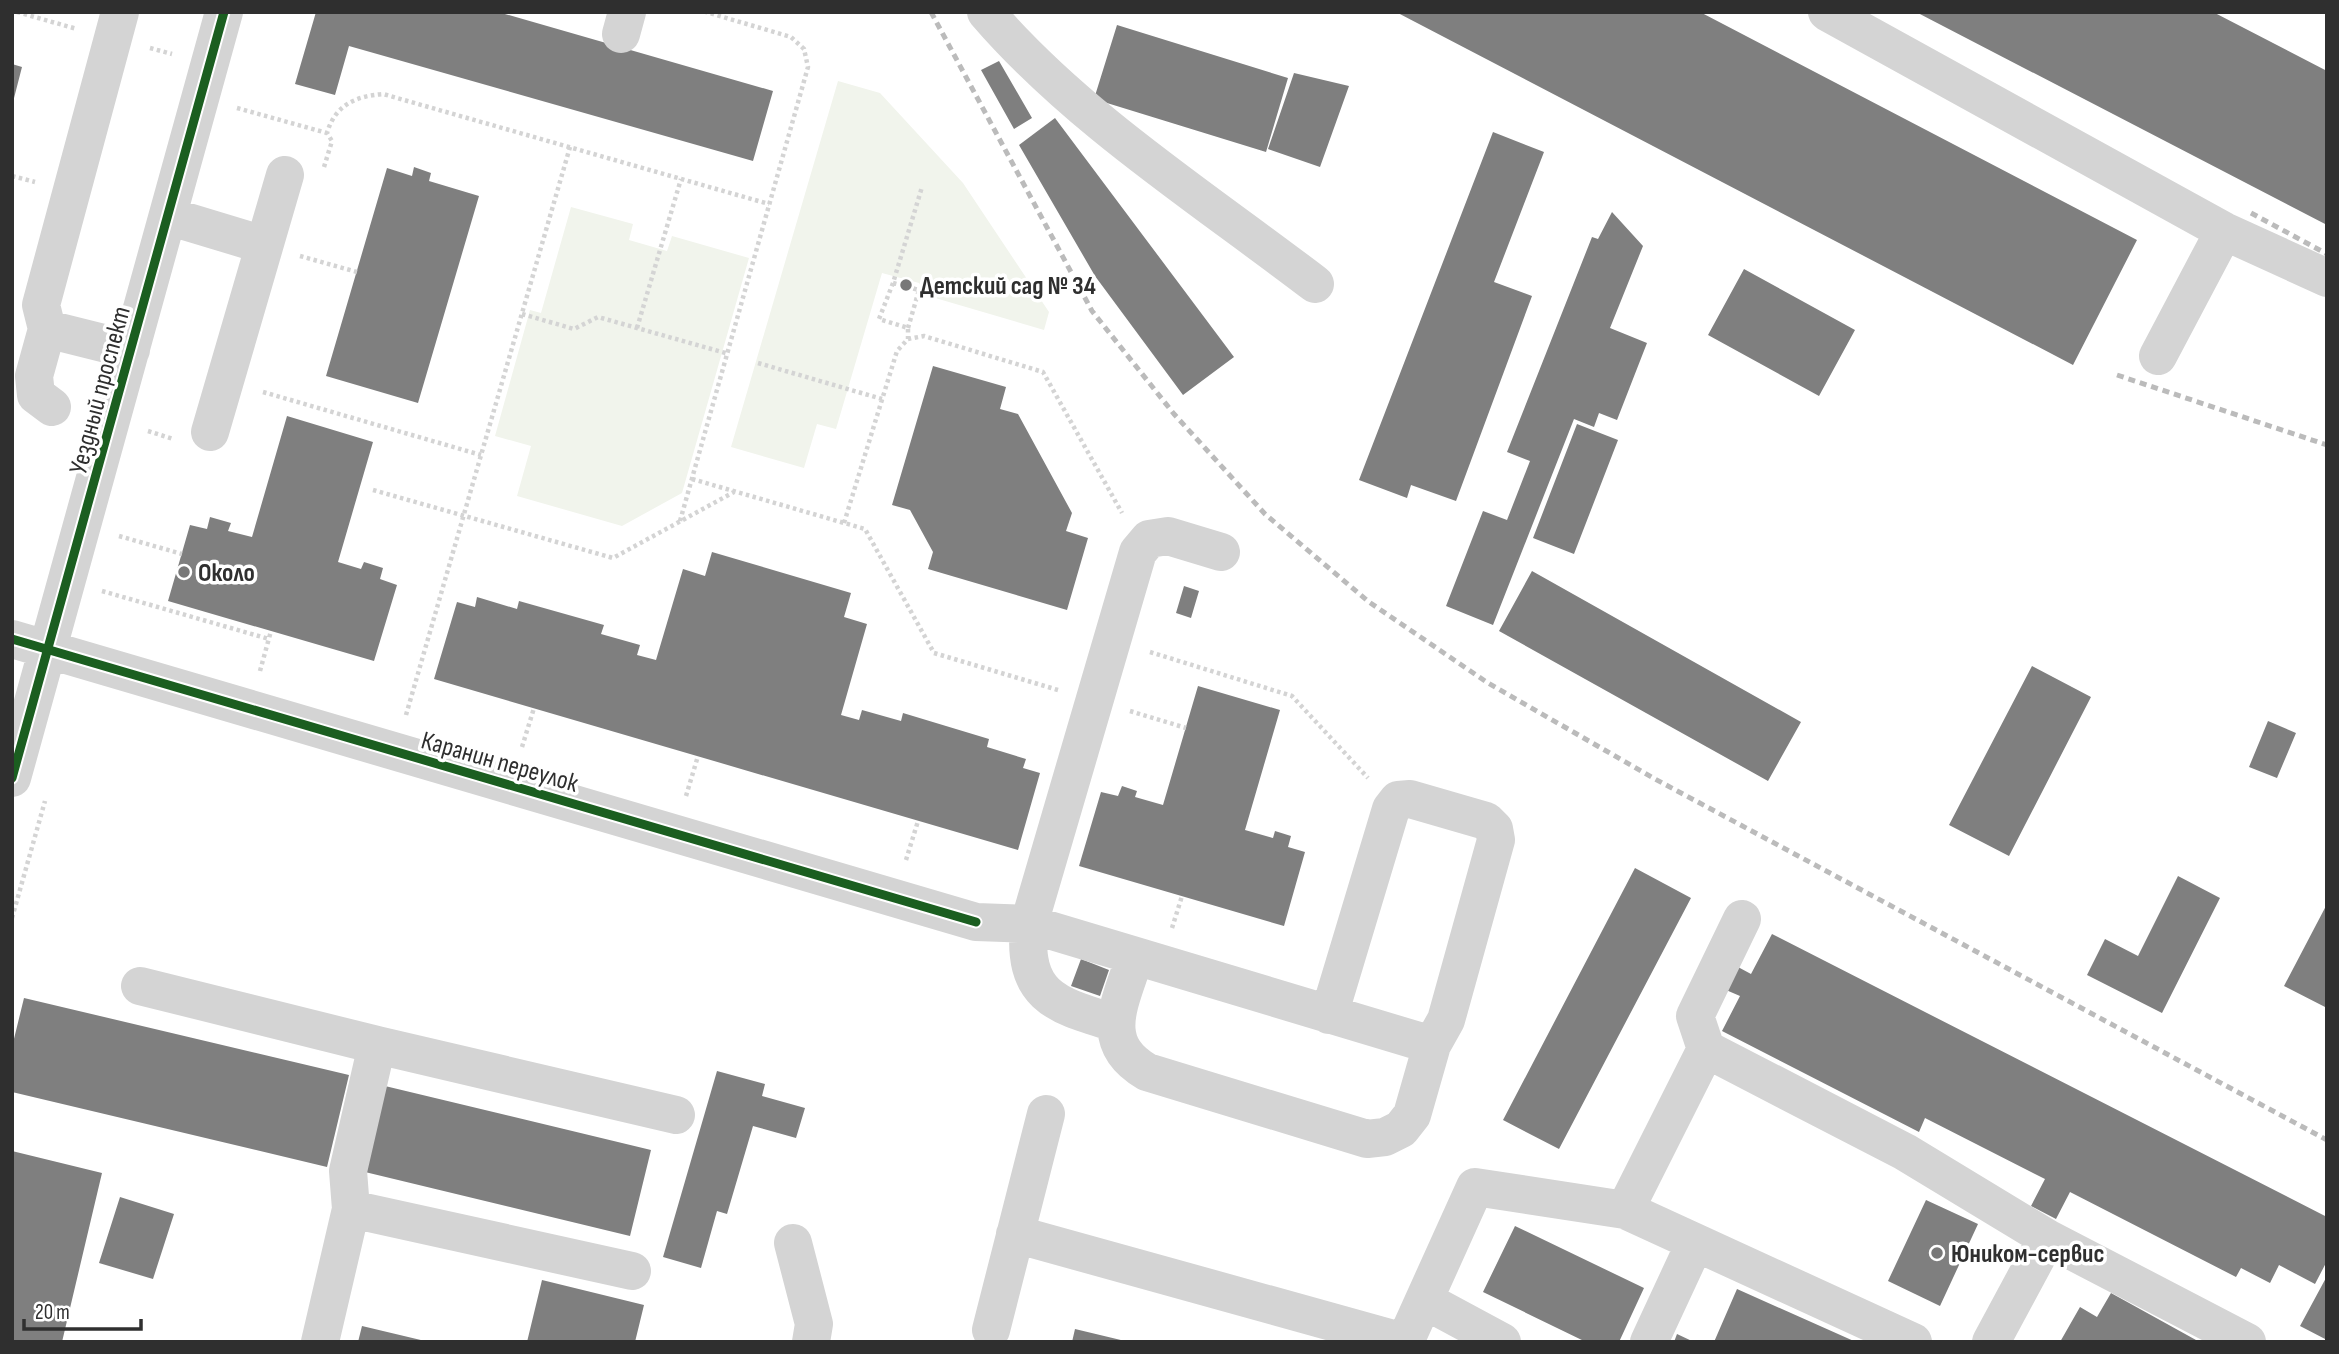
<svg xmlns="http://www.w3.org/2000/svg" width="2339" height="1354" font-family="'Sofia Sans Condensed',sans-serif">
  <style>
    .green { fill: #f1f4ec }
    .building { fill: #7f7f7f }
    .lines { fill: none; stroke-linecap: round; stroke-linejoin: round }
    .path { stroke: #d4d4d4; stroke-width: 4.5; stroke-dasharray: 3.5 3.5; stroke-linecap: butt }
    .minor { stroke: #d4d4d4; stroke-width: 38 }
    .rail { stroke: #bbb; stroke-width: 5; stroke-dasharray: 7 5; stroke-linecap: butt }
    .cycleway-casing { stroke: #fff; stroke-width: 13 }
    .cycleway { stroke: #1b5e20; stroke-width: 9 }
    .poi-dot { fill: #787878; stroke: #fff; stroke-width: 2.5 }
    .labels { text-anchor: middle; stroke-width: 7; stroke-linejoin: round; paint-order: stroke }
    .poi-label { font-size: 26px; font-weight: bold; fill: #2f2f2f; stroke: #fff; text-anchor: start }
    .street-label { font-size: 26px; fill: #2f2f2f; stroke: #fff }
  </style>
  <rect width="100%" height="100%" fill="#fff"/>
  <path class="green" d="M838 81 880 93 963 183 1049 312 1044 330 925 295 919 283 882 273 836 429 817 424 804 468 731 447Z
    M571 207 633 224 629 240 667 251 672 236 749 258 682 493 622 526 517 496 531 446 495 436 530 310 541 313Z"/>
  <path class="building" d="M316 12H498L773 91 753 161 349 46 335 95 295 84Z
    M1396 12H1700L2137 240 2073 365Z
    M1916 12H2213L2327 71V225Z
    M1117 25 1288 78 1266 152 1094 99Z
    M999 61 1032 118 1014 129 981 70Z
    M12 64 22 67 13 102H12Z
    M1294 73 1349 86 1320 167 1268 149Z
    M1055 118 1234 357 1183 395 1095 276 1019 145Z
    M1493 132 1544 152 1494 282 1532 296 1456 501 1411 485 1407 498 1359 480Z
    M414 167 431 173 429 181 479 196 418 403 326 376 387 168 412 176Z
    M1612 212 1643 246 1610 328 1647 343 1617 420 1599 413 1594 427 1574 419 1493 625 1446 606 1483 511 1507 520 1530 461 1507 452 1592 237 1598 239Z
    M1744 269 1855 330 1819 396 1708 335Z
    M933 366 1006 387 1000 409 1018 414 1072 513 1066 531 1088 538 1067 610 928 569 933 552 910 510 892 505Z
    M287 416 373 442 338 562 361 569 364 562 383 568 380 579 397 585 374 661 168 601 190 525 207 529 210 517 231 523 228 531 252 537Z
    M1577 424 1618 440 1574 554 1533 538Z
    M712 552 851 593 844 617 867 624 841 715 859 720 862 710 901 721 903 713 989 739 987 747 1026 759 1023 768 1040 773 1018 850 434 679 457 602 475 607 477 597 517 609 519 601 604 625 601 634 640 645 637 655 656 660 683 569 705 576Z
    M1532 571 1801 722 1768 781 1499 631Z
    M1184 586 1199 591 1191 618 1176 613Z
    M2032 666 2091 697 2009 856 1949 825Z
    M1198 686 1280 710 1245 830 1273 838 1275 831 1291 836 1288 847 1305 852 1284 926 1079 866 1101 792 1118 796 1122 786 1137 791 1135 797 1163 805Z
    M2268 721 2296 733 2277 778 2249 767Z
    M1635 868 1691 898 1559 1149 1503 1120Z
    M2178 876 2220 898 2162 1013 2087 975 2105 939 2138 956Z
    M2327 904V1008L2284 986Z
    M1772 934 2327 1217V1261L2315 1284 2279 1265 2270 1283 2241 1268 2236 1277 2070 1192 2056 1219 2031 1206 2045 1179 1925 1118 1919 1132 1722 1031 1740 996 1726 990 1738 967 1751 974Z
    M1081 959 1109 970 1100 996 1071 986Z
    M24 998 349 1075 327 1167 12 1092V1047Z
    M717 1071 765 1084 762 1096 805 1108 796 1138 753 1126 727 1214 717 1211 701 1268 663 1257Z
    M385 1086 651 1150 630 1236 365 1172Z
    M12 1151 102 1173 62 1342H12Z
    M120 1197 174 1214 153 1279 99 1263Z
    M1926 1200 1978 1224 1940 1306 1888 1281Z
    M1515 1226 1644 1288 1619 1342H1586L1483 1292Z
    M2327 1276V1340L2300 1326Z
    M542 1280 644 1305 635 1342H527Z
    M1737 1289 1856 1342H1714Z
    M2111 1293 2196 1340 2195 1342H2060L2080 1307 2097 1317Z
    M362 1326 425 1341V1342H358Z
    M1075 1329 1125 1341V1342H1072Z
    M1677 1334 1694 1342H1674Z"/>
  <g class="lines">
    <path class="path" d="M17 12 77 29
      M150 48 172 54
      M237 108 327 133
      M324 167 332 141 327 133C335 105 356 96 383 94L769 204
      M12 176 35 182
      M300 256 357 272
      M893 283 879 319 908 328V339
      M522 314 574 329 598 317 729 354
      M637 328 681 179
      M908 328 919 290 893 283 922 187
      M758 363 882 399
      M263 392 481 455
      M148 431 173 439
      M692 479 865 529 934 653 1058 690
      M373 490 613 558 734 492
      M680 521 808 67 804 49 791 37 706 12
      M844 523 897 351 908 339 924 336 1043 372 1122 513
      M119 536 182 554
      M102 591 269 639
      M1150 652 1292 696 1368 778
      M260 671 271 631
      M1130 711 1186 728
      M406 715 570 147
      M522 747 534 708
      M686 796 698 756
      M906 860 918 821
      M12 918 45 801
      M1172 928 1182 896"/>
    <path class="minor" d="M986 12C1077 118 1204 199 1315 284
      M1827 12 2224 231 2327 278
      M621 34 627 12
      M168 216 264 245
      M47 329 131 350
      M2158 356 2224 231
      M52 407 36 395 34 376 47 329 41 305 120 12
      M210 432 285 175
      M12 639 976 922 1029 924 1432 1045
      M12 778 224 12
      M1135 956C1121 1002 1096 1042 1147 1072L1367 1139 1385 1137 1401 1129 1412 1115 1432 1045 1446 1020 1496 840 1494 829 1486 821 1410 799 1398 800 1391 809 1329 1015
      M140 986 377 1045
      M1115 1023C1056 1005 1022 997 1029 924L1138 552 1149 539 1168 536 1221 552
      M1706 1049 1905 1152 2047 1238
      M351 1209 348 1171 377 1045 676 1115
      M1625 1210 1706 1049 1695 1016 1742 919
      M1015 1234 1404 1342
      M793 1243 814 1324 811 1342
      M1424 1300 1502 1342
      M991 1330 1046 1114
      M320 1342 351 1209 632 1271
      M1405 1342 1475 1187 1625 1210 1913 1342
      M1649 1342 1695 1243
      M1991 1342 2047 1238 2247 1342"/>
    <path class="rail" d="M931 12 1092 311 1174 414 1265 514 1369 602 1488 683 1655 779 2327 1140
      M2251 213 2327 254
      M2117 375 2327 445"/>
    <g class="cycleway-casing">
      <path id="cycleway" d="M12 639 976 922
        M12 778 224 12"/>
    </g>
    <use href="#cycleway" class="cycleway"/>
  </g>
  <g class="poi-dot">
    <circle cx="906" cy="285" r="7"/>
    <circle cx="184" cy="572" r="7"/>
    <circle cx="1937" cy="1253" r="7"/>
  </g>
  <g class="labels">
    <g class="poi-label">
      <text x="920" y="294">Детский сад № 34</text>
      <text x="198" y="581">Около</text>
      <text x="1951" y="1262">Юником-сервис</text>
    </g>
    <g class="street-label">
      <text transform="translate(99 390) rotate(-75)" y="9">Уездный проспект</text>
      <text transform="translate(500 761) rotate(16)" y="9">Каранин переулок</text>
    </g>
  </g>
  <rect width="2339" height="1354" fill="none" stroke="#2f2f2f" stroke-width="28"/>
  <path d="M24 1319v10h117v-10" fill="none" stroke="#2f2f2f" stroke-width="3.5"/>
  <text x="35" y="1319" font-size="21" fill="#2f2f2f" stroke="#ffffff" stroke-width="5" paint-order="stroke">20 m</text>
</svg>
